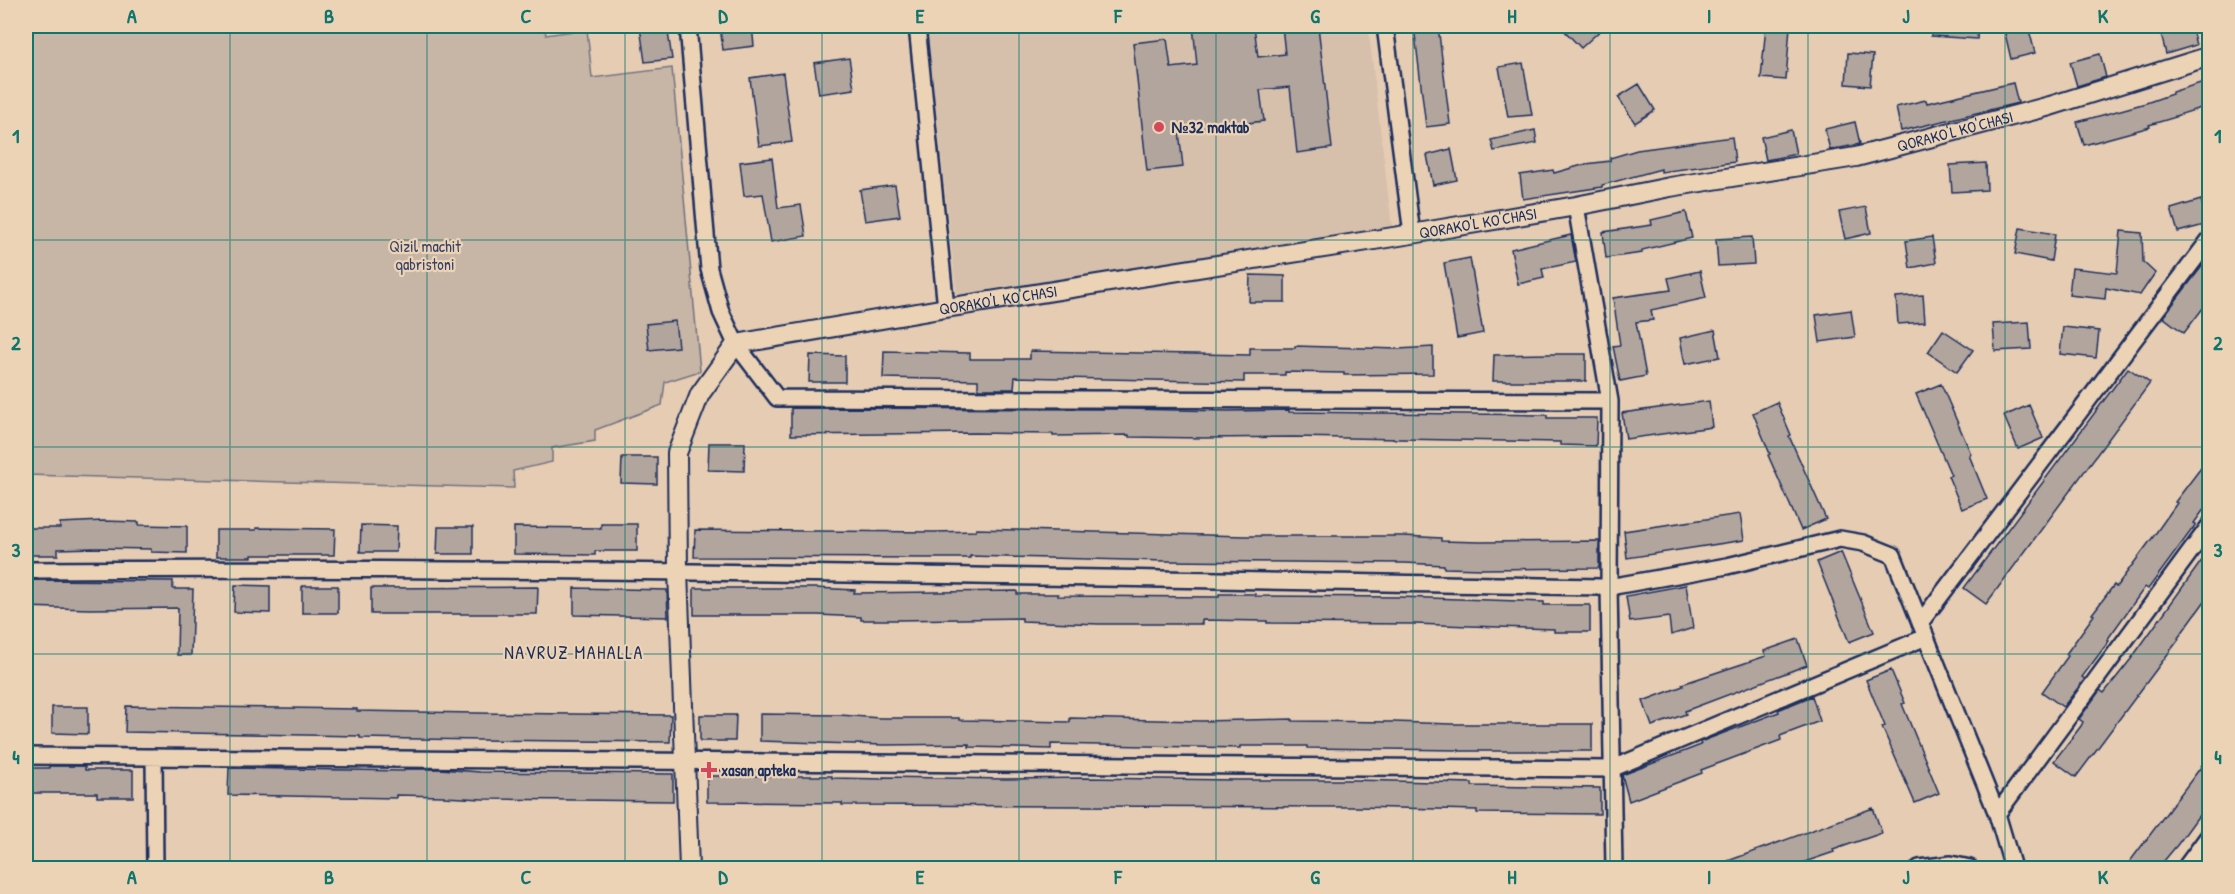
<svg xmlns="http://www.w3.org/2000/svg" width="2235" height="894" font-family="'Patrick Hand',sans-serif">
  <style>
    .built { fill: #d6c0ac }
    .green { fill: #c7b5a5; stroke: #717282; stroke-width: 1.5 }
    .building { fill: #b2a59d; stroke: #1b2f5e; stroke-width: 1.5 }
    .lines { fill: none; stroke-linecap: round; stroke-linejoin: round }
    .minor-casing { stroke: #1b2f5e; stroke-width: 20 }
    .tertiary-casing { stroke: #1b2f5e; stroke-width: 22 }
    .minor { stroke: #edd3b5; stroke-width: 15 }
    .tertiary { stroke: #edd3b5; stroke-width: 18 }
    .grid { fill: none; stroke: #0f766e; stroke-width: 1.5; stroke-opacity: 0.55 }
    .poi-dot { fill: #d1495b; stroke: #edd3b5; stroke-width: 2 }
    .labels { text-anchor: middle; stroke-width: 4.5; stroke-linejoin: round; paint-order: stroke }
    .poi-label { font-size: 16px; font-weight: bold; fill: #1b2f5e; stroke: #edd3b5; text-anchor: start }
    .street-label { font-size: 16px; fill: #1b2f5e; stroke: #edd3b5 }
    .park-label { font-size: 16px; fill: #354369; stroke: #edd3b5 }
    .neighbourhood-label { font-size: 18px; letter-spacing: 1.5px; fill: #1b2f5e; stroke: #edd3b5 }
    .neatline { fill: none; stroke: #0f766e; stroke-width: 2 }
    .grid-label { font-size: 20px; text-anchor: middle; font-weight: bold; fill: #0f766e }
  </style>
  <rect width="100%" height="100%" fill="#e5ccb2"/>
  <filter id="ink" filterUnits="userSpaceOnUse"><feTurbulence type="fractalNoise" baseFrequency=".0167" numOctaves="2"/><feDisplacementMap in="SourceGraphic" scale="12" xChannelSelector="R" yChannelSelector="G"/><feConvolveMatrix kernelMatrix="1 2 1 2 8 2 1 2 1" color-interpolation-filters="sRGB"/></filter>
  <g filter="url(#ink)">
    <path class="built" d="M927 26H1368L1392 228 957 298Z"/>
    <path class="green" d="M26 26H544L546 35 587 29 592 78 672 68 700 371 665 382 662 405 595 430V441L552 448V462L513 471 514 488 26 475Z"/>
    <path class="building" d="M649 26H667L672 59 645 62 640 27Z
      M720 26H752L754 46 723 50Z
      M1193 26H1254L1258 57 1285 54 1282 26H1318L1332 148 1297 153 1290 87 1260 90 1264 121 1179 131 1183 167 1147 171 1133 43 1167 39 1171 68 1197 65Z
      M1414 26H1438L1450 124 1426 127Z
      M1560 26H1605L1581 48Z
      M1766 26H1790L1786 80 1761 78Z
      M1932 26H1978L1977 39 1931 36Z
      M2018 26H2028L2035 53 2011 59 2004 29Z
      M2177 26H2191L2196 45 2166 54 2160 30Z
      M1848 53 1873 55 1870 86 1846 84Z
      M2100 54 2106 77 2077 86 2070 62Z
      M849 58 854 89 819 94 814 63Z
      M1523 63 1532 115 1508 117 1499 67Z
      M783 73 792 142 759 146 750 78Z
      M2210 80V105L2175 116 2176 117 2149 125 2150 127 2084 145 2077 122 2146 103 2172 94V92Z
      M2013 83 2018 103 1901 131 1896 107 1926 100 1927 103Z
      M1639 84 1655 110 1635 123 1618 97Z
      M1855 122 1860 144 1830 150 1825 129Z
      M1535 130 1537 143 1494 151 1491 140Z
      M1791 130 1796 154 1766 160 1761 137Z
      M1732 137 1735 162 1661 172V169L1602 185V187L1523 199 1520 175 1553 170 1554 173 1586 164 1610 161V158L1637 150Z
      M1451 149 1457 180 1433 185 1427 155Z
      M772 158 778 208 801 205 806 236 771 242 763 194 744 196 740 162Z
      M1986 163 1987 190 1952 192 1950 165Z
      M895 185 900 216 865 221 860 190Z
      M2201 200 2208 224 2178 232 2171 209Z
      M1866 207 1871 233 1845 239 1839 212Z
      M1686 212 1692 238 1642 250V253L1606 258 1603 232 1652 225 1651 220Z
      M2020 228 2055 234 2051 261 2015 254Z
      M2121 231 2142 233 2143 262 2155 273 2140 295 2106 288 2105 299 2069 295 2072 268 2117 273Z
      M1571 235 1576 262 1542 269 1544 278 1518 284 1511 249Z
      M1752 237 1754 264 1718 266 1716 239Z
      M1932 237 1936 263 1910 268 1906 241Z
      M2210 256V299L2184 333 2163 317Z
      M1470 258 1483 333 1457 338 1444 263Z
      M1700 271 1706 298 1651 310 1653 320 1636 322 1646 376 1620 381 1613 346 1620 345 1613 298 1671 290 1668 278Z
      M1250 275 1285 276V302H1249Z
      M1923 295 1925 322 1898 324 1896 297Z
      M1851 310 1855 337 1820 342 1816 315Z
      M675 321 678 347 649 350 646 324Z
      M2029 322 2031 349 1995 351 1993 324Z
      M2063 327 2099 331 2096 358 2060 354Z
      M1715 330 1720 357 1685 364 1680 338Z
      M1943 330 1973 350 1957 372 1928 352Z
      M1295 346 1398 349 1433 347V374L1344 375V373L1285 372V375H1244V382L1015 377 1014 389H978V380L883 378 884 351 970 353V359H1030V351L1250 355V348H1295Z
      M1550 354H1586V381H1493L1494 355Z
      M810 355 845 356V382H809Z
      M2128 368 2150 383 1986 604 1964 588Z
      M1941 384 1971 454 1969 455 1987 499 1962 509 1948 476 1951 475 1916 394Z
      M1709 401 1712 427 1626 439 1622 413Z
      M1777 402 1791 435 1789 436 1826 519 1801 530 1768 455 1770 454 1753 413Z
      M2029 405 2043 438 2018 449 2004 416Z
      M791 408 1126 409 1228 411 1289 410V412L1547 415V418H1597L1596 446 1560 445V442L1294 437 1204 438 1129 437V435L1053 436V434L975 433 791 435Z
      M709 443H745L744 471 708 470Z
      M2210 456V501L2194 523 2196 524 2148 589 2145 587 2107 640 2109 641 2082 677 2085 679 2063 707 2042 692 2068 656 2066 654 2094 615 2092 614 2114 585 2116 587 2153 537 2177 503 2175 502Z
      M622 457H657V484L621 483Z
      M1740 514 1744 540 1627 558 1624 531Z
      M103 521 139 522V525L187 526V553L151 552V549L96 548 58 549V555H26V528H60V523Z
      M601 524H637V551H595V555L514 554V527L601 528Z
      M361 525 397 526 396 552H360Z
      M438 527H473V554H437Z
      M256 528 335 529 334 555H252V557H216V530H256Z
      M976 529 1245 536H1404L1441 538V541L1480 542 1599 541V568L1483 569 1444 568V565L1405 563 1167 561 970 556V558H930L694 557 695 530 934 532 976 531Z
      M2210 549V594L2178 638 2179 639 2076 777 2054 761 2081 726 2083 722 2079 719 2100 690 2104 693 2131 659Z
      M1841 552 1874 632 1849 642 1817 562Z
      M26 580 173 581V589H193L191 655H177L178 608 89 609 26 607Z
      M235 585 270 586V613L234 612Z
      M1686 585 1693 628 1671 635 1669 617 1630 622 1626 596Z
      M302 586H338V613H302Z
      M538 587 537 614H371V588Z
      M574 588 667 590 668 617 574 615Z
      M694 588H815L855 590 854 593 1017 591V594H1058V596L1219 597V594H1255V596L1399 597 1544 602V605H1590V632H1554V629L1414 624 1267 623V621L1202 620V624H1099L1022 621V618L897 620H861V617L818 615H694Z
      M1798 639 1807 665 1685 711 1686 714 1652 726 1643 701 1683 686 1682 684 1766 656 1764 651Z
      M1891 670 1905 703 1902 704 1939 793 1915 803 1882 727 1885 726 1866 680Z
      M1812 696 1820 721 1780 736 1781 740 1701 770 1702 773 1629 801 1622 775 1701 745 1700 742 1779 712 1778 710Z
      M126 706 357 709V711L476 713 671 715 670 742 480 740 360 738V736L125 732Z
      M52 707H88V734L52 733Z
      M760 714 840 715 880 718H959V720L1018 721 1070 722V718L1201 721 1292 719V721L1394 722 1451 724H1592V751H1459V750L1307 748V746H1240V748L1051 744V749L1015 748 969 747V744L884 745 760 741Z
      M700 715H736L735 741H700Z
      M2210 755V800L2178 844 2158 868H2125Z
      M49 766H85V770H133V797H97V793H26V768H49Z
      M229 768 404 771V769H440L480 772 673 774V801L483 799 444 797V796L396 795V798L228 795Z
      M707 776H832V778L883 779V777L1006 779 1084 778 1236 780H1354L1472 783V786L1600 788V814L1477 813V810L1358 807 842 805V803L707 802Z
      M1873 808 1882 833 1833 850 1834 852 1787 868H1714V866Z"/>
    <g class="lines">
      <g class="minor-casing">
        <path id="minor" d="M688 26 709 269 721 312 736 344 777 398 1610 401
          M917 26 946 308
          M1385 26 1412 234
          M1576 206 1610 401 1609 587 1614 868
          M26 570C553 566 1081 578 1609 587L1727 566 1840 539 1863 543 1893 555 1997 814 2013 868
          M1920 623 2210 239
          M26 756 1611 769 1926 637
          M154 757 155 868
          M1997 814 2210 525
          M1919 868 1951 864 1970 868
          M2185 868 2210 834"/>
      </g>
      <g class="tertiary-casing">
        <g id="tertiary">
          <path id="s1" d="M689 868 678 571 677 453 700 394 736 344 946 308 1412 234 1576 206 1670 187 1856 157 2050 106 2210 56"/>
        </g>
      </g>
      <use href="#minor" class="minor"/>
      <use href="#tertiary" class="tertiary"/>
    </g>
  </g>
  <path class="grid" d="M230 26V868M427 26V868M625 26V868M822 26V868M1019 26V868M1216 26V868M1413 26V868M1610 26V868M1808 26V868M2005 26V868M26 240H2210M26 447H2210M26 654H2210"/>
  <g class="poi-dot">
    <circle cx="1159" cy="127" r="6"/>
    <path d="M706 761h6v6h6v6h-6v6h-6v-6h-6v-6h6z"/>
  </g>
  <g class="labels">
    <g class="poi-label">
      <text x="1171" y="133">№32 maktab</text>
      <text x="721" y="776">xasan apteka</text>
    </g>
    <g class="street-label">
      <text dy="6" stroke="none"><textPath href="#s1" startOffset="1778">QORAKO'L KO'CHASI</textPath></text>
      <text dy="6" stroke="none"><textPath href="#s1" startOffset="1292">QORAKO'L KO'CHASI</textPath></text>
      <text dy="6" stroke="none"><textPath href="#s1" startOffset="806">QORAKO'L KO'CHASI</textPath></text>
    </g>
    <g class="park-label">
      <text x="425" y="252">Qizil machit<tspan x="425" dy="18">qabristoni</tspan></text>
    </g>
    <g class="neighbourhood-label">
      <text x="574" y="659">NAVRUZ MAHALLA</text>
    </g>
  </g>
  <rect width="2235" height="894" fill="none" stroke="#edd3b5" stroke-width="66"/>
  <rect x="33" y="33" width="2169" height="828" class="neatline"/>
  <g class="grid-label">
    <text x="132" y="23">A</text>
    <text x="329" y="23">B</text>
    <text x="526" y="23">C</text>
    <text x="723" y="23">D</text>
    <text x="920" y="23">E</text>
    <text x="1118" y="23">F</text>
    <text x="1315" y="23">G</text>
    <text x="1512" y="23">H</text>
    <text x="1709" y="23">I</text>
    <text x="1906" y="23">J</text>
    <text x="2103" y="23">K</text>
    <text x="16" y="143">1</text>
    <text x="2218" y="143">1</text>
    <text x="16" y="350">2</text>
    <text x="2218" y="350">2</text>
    <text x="16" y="557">3</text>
    <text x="2218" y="557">3</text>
    <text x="16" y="764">4</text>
    <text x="2218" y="764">4</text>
    <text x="132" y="884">A</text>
    <text x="329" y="884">B</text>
    <text x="526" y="884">C</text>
    <text x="723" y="884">D</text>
    <text x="920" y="884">E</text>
    <text x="1118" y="884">F</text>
    <text x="1315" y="884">G</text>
    <text x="1512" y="884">H</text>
    <text x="1709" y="884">I</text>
    <text x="1906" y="884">J</text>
    <text x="2103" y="884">K</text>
  </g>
</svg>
